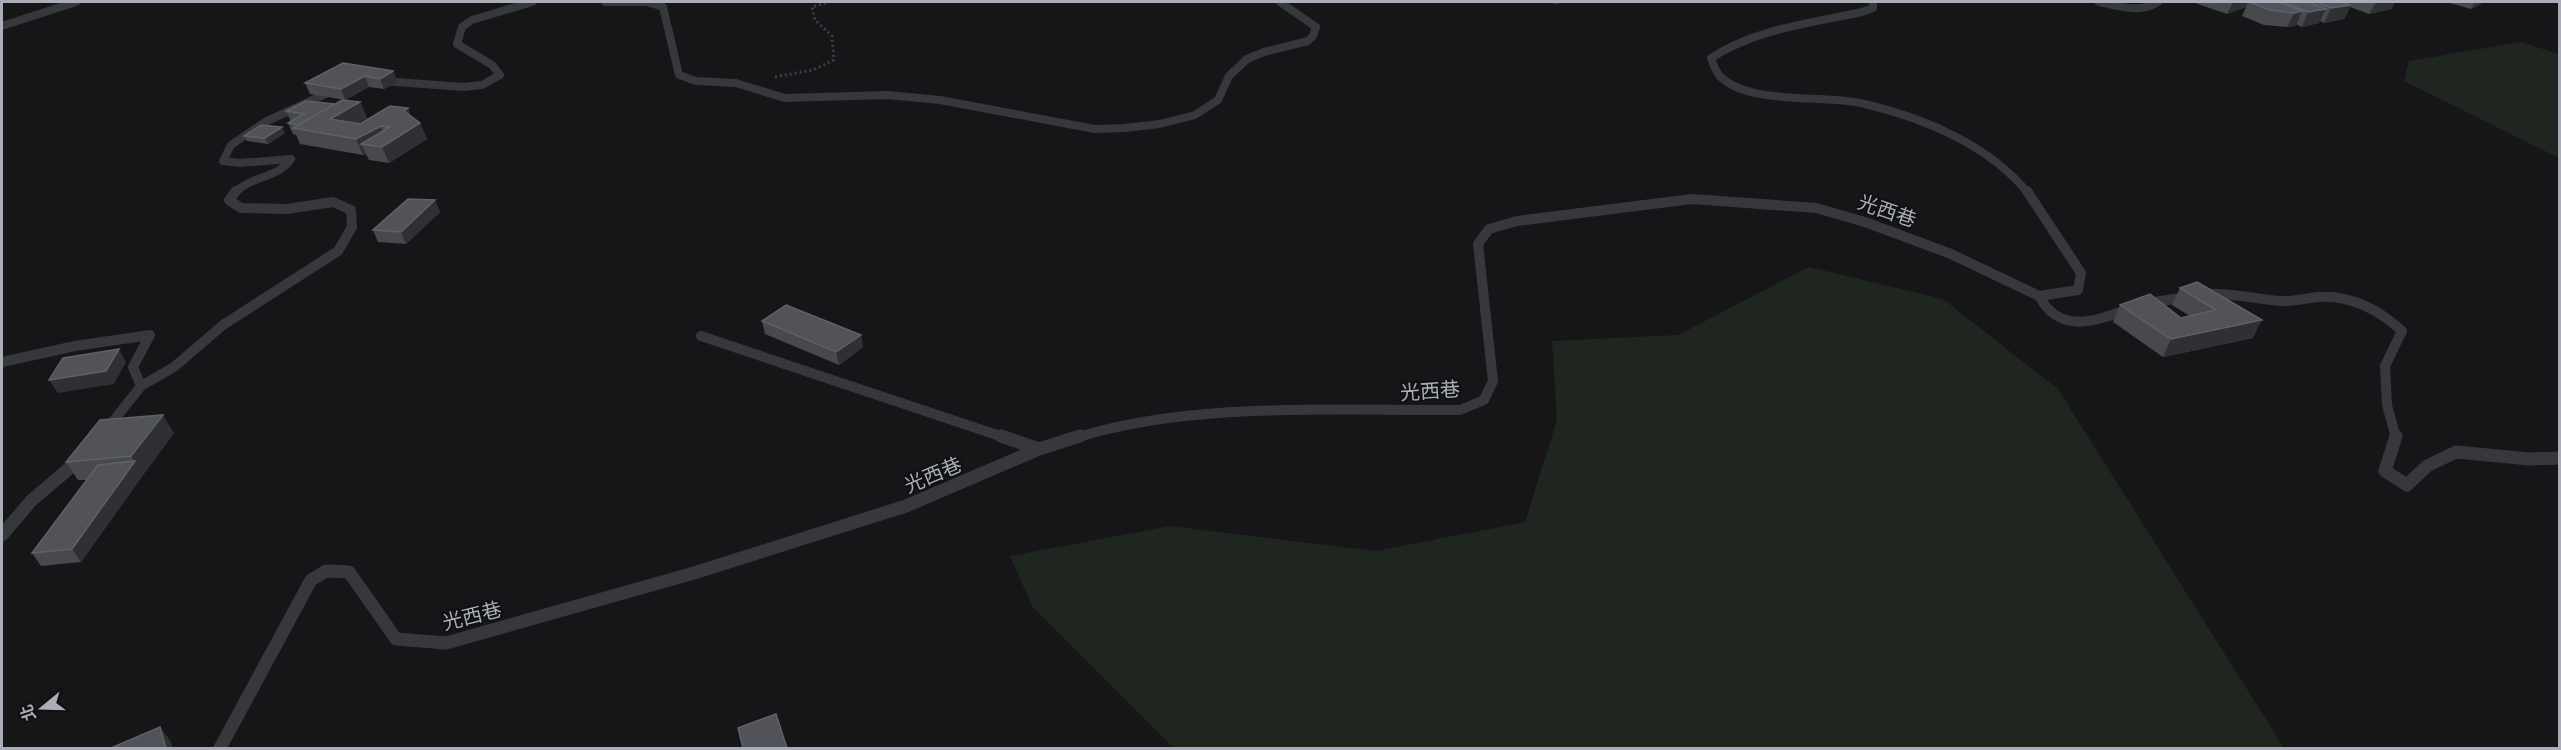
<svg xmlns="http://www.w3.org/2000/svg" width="2561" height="750" font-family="Barlow,'Noto Sans TC',sans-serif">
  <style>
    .green { fill: #1e261f }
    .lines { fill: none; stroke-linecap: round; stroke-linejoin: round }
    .path { stroke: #3d3f44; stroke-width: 3; stroke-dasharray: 2 3; stroke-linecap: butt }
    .lane-far2 { stroke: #37383d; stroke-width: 8 }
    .lane-far1 { stroke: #37383d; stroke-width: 10 }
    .lane { stroke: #37383d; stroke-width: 13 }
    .wall { fill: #47494d }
    .shaded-wall { fill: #2f3033 }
    .building { fill: #525359; stroke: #5f6168; stroke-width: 1.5 }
    .labels { text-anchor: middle; stroke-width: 4.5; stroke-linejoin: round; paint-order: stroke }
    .street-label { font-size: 20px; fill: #a8adb8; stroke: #111113 }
  </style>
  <rect width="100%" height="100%" fill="#161618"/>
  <path class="green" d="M2521 42 2559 54V158L2404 81 2409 61Z
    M1809 267 1943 299 2058 389 2284 748H1174L1032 606 1010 556 1170 526 1376 551 1525 522 1557 420 1552 341 1678 335Z"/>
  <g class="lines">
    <path class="path" d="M775 77 813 70 834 60 832 36 815 20 812 7 829 2"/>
    <path class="lane-far2" d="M605 2H647L663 7 679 75 696 81 736 83 785 98 887 95 940 100 1095 129 1124 128 1160 124 1195 115 1218 100 1229 76 1247 59 1264 52 1308 41 1313 36 1316 27 1280 2
      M1873 2V8L1862 12C1811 23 1756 29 1711 58 1713 63 1715 70 1719 75 1746 106 1827 94 1865 104 1924 118 1989 145 2028 193
      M2099 2C2118 6 2140 14 2158 2
      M2 26 76 2
      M383 81 463 87 482 85 500 75 492 65 457 44 462 27 472 20 532 2
      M235 193C250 176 279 178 291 159L240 163 223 161 231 145 265 122 334 90"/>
    <path class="lane-far1" d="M2203 294C2230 292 2255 299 2281 301 2294 302 2306 298 2318 297 2350 295 2379 310 2402 331L2385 366 2387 405 2396 438
      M2039 296C2060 335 2095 321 2129 309
      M2147 303 2188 297
      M701 336 1006 438
      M2 362 75 346 150 335 133 367 141 386
      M107 429 141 386 174 367 223 325 338 251 352 227 351 210 333 202 287 209 241 208 229 200 236 191
      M1075 438C1194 401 1335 411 1460 410L1484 400 1493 381 1478 244 1489 229 1517 221 1692 199 1816 208 1865 222 1951 254 2039 296 2078 290 2081 273 2027 191"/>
    <path class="lane" d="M1001 436 1039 449
      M2396 436 2385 471 2407 485 2427 466 2456 452 2530 459 2560 458
      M2 535 31 501 79 460
      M220 748 311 580 326 571 349 572 396 639 446 643 694 573 906 506 1039 449 1080 436"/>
  </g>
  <path class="wall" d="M1543 2H1559L1558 4Z
    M2192 2H2342L2349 5 2350 3 2347 2H2395L2391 9 2369 14 2350 7 2344 19 2324 23 2320 21 2319 23 2302 27 2296 24V26L2287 27 2264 25 2242 16 2246 7 2227 14Z
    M2446 2H2484L2471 9Z
    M393 71 398 82 384 89 369 87 345 100 310 94 305 83Z
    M360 102 367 118 357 124H360L411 116 420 123 427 139 389 163 369 160 366 154 363 155 300 144 296 135 293 134 288 123 291 122 286 111 335 104Z
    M285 133 268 144 247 141 244 136Z
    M435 200 440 212 406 244 378 242 373 230Z
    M2197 282 2253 338 2163 357 2113 322 2120 305 2181 318 2190 316 2172 305 2180 288Z
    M762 321 861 335 863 347 839 365 765 334Z
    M174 433 143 475 81 562 41 566 32 553 87 480H78L66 462Z"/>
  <path class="shaded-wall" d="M2233 2H2248L2246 7 2227 14Z
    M2376 2H2395L2391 9 2369 14Z
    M2475 2H2484L2471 9Z
    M2351 5 2344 19 2324 23 2331 8Z
    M2326 9 2319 23 2302 27 2308 12Z
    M2302 11 2296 26 2287 27 2294 13Z
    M393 71 398 82 384 89 380 79Z
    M365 76 369 87 345 100 341 89Z
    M360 102 367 118 337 135 308 131Z
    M408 108 414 123 404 111Z
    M420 123 427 139 389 163 382 147Z
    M381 126 387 142 361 144 366 154 363 155 356 139Z
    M282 127 285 133 268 144 265 138Z
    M435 200 440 212 406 244 401 232Z
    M2262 320 2253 338 2163 357 2171 339Z
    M861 335 863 347 839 365 836 352Z
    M119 349 126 362 114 384 58 393 49 380Z
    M163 415 174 433 143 475 131 456Z
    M135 461 143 475 81 562 72 549Z
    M160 727 170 740 173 748H166Z"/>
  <path class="building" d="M2249 2H2278L2302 11 2294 13 2270 10Z
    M2283 2H2308L2326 9 2308 12Z
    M2315 2H2342L2351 5 2331 8Z
    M343 63 393 71 380 79 365 76 341 89 305 83Z
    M342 100 360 102 330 119 360 124 390 106 408 108 404 111 420 123 382 147 361 144 390 127 381 126 356 139 293 128Z
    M306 101 335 104 298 125 288 123 304 114 286 111Z
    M261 125 282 127 265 138 244 136Z
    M408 199 435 200 401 232 373 230Z
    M2197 282 2262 320 2171 339 2120 305 2150 294 2181 318 2216 310 2180 288Z
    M786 305 861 335 836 352 762 321Z
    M119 349 106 371 49 380 63 358Z
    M163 415 131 456 66 462 100 420Z
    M135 461 72 549 32 553 98 465Z
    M776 714 787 748H743L738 728Z
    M160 727 166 748H111Z"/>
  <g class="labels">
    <g class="street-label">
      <text transform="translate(1887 211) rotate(19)" y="7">光西巷</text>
      <text transform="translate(1430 391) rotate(-4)" y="7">光西巷</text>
      <text transform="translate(933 475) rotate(-23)" y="7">光西巷</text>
      <text transform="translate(472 616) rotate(-14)" y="7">光西巷</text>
    </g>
  </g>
  <rect width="2561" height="750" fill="none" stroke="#a8adb8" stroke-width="6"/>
  <g transform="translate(42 708) rotate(251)" stroke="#111113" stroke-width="4.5" paint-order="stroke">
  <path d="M0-4.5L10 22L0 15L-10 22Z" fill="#a8adb8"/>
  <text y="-9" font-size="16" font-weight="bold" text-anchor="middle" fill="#a8adb8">北</text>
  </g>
</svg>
